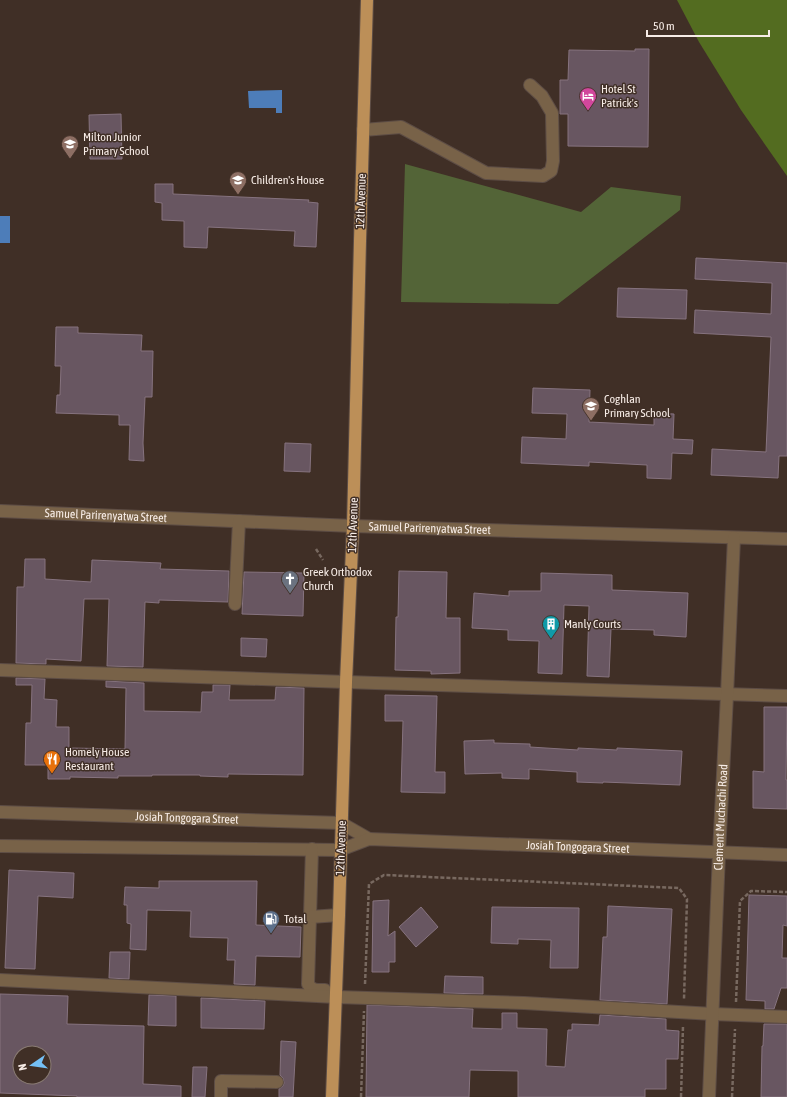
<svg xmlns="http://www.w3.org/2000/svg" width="787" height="1097" font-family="'Asap Condensed',sans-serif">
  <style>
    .green { fill: #536437 }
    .forest { fill: #536c20 }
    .water { fill: #4d7db9 }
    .building { fill: #685661; stroke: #86737f; fill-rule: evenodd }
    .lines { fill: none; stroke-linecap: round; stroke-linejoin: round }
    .minor-casing { stroke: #5d4d45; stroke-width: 14 }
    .major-casing { stroke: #5d4d45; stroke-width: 14 }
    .path { stroke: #786960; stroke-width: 2.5; stroke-dasharray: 4 2; stroke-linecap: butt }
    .minor { stroke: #786248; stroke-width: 12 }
    .major { stroke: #bc8f58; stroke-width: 12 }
    .labels { text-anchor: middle; stroke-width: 3; stroke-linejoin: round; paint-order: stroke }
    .poi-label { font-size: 12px; fill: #f7ece6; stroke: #402f26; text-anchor: start }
    .street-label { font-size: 12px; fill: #f7ece6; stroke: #402f26 }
  </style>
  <rect width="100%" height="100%" fill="#402f26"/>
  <path class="green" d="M405 164 581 212 611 187 681 196 680 210 558 304 401 302Z"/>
  <path class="forest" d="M677 0H787V176L741 110 699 42Z"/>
  <path class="water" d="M282 90V113H276V108H249L248 91Z
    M0 216H10V243H0Z"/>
  <path class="building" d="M635 49H649L648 147 568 146V114H560V80H568L569 50 635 51Z
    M121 114 122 159H90L89 115Z
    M155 184H173V194L309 200 308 202 318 203 316 247 294 246 295 231 208 227 207 248 184 247V221L162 220V203L155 202Z
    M696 258 787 263V456H779L778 478 711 475 712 449 766 452 771 337 694 333 695 310 771 314 772 283 695 279Z
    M618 288 687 290 686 319 617 317Z
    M56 327H78V333L142 335 141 351H153L152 397H145L143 443 144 461 129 460 130 425H119V415L56 413 57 395H60L61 366H55Z
    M533 388 590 390 589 422 654 425V413L674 414 673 439 693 440 692 454 672 453 671 479 647 478V465L589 462V466L521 463 522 437 566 439 567 414 532 413Z
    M285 443 311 444 310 472 284 471Z
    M25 559H45V579L91 582 92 560 161 563 160 569 229 571 228 602 159 600V603L145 602 143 667 107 666 109 599H84L81 661 46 659V664L16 663 17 587H24Z
    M399 571 447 572 446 618H460V673L431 674V671L395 670 396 617H398Z
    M244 572 304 573 303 616 242 614Z
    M541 573 612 575V590L688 593 686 637 654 635V630L611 629 609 677 587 676 589 606 564 605 562 674 538 673 539 641 508 640V630L472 628 474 593 509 596V591H541Z
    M241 638 267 639 266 657 241 656Z
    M16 678 45 679 44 699 57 700 56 727H69V748L125 749 126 688 106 687V681L144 683V711L201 712 202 692H213V685H230L229 700H275L276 687 304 688 303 775 228 774V777L200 776V775H152V776H118V778L70 777V779H48V765H25L26 723H31L32 685H16Z
    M385 695 437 696 435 772H445V793L401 792 403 721H385Z
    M764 707H787L786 780H787V809L753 808V771L764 772Z
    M494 740V743L530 744V747L578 750V748L617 750V748L682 751 680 785 603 782V783L577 782V772L529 769V779L502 778V773L465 774 464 741Z
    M9 870 74 873 73 898 38 896 35 969 5 968Z
    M159 881H257L256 925 301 927 300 957 256 956 255 985 234 984 235 960H227L228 938 190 937 191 911 147 910 146 950 130 949 131 924 127 923V905H124L125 887 159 888Z
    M749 895 787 896V926L783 925 782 958H787V988H781L774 1009H765V1001L746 1000Z
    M389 900 388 936 395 931V962H389V972H372L373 901Z
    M608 906 672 909 667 1004 600 1000 603 937H607Z
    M421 907 438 927 416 947 399 927Z
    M492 907 579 908 578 968H550L551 940 518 939V944L491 943Z
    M110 952H130L129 979 109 978Z
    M445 976 483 977V994L444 993Z
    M0 994 68 996 67 1024 144 1026 143 1084 181 1086V1097H77V1096L0 1093ZM20 1053H44V1077H20Z
    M149 995 176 996V1026L148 1025Z
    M201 998 265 1001 264 1029 201 1028Z
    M367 1005 473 1009 472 1028 502 1029V1013H517V1028L547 1029 546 1066 565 1067 568 1030H572V1024L599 1025 600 1015 666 1019V1030L679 1031 678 1059H666V1089H645V1097H518V1071L470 1070 469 1097H366Z
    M764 1024H787V1097H761L762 1046H763Z
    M281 1041 296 1042 293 1097H279V1089L283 1086 284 1083 283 1078 280 1075Z
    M193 1067H207L205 1097H192Z"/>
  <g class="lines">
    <g class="minor-casing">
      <g id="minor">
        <path d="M363 130 401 127 486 173 543 176 551 171 553 161 552 113 542 96 530 85"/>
        <path id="s1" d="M0 511 353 526 787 539"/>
        <path d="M235 604 239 521"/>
        <path d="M0 670 375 683 787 696"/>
        <path id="s2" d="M0 812 341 823 369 839"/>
        <path id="s3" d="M0 846 340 850 369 839 787 855"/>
        <path d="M312 849 308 984C312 991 318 990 325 990"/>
        <path d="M310 917 339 915"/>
        <path d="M0 980 336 997 524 1003 713 1014 787 1017"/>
        <path d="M221 1097V1081L277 1082"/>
        <path id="s4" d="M709 1097 719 853 727 695 734 538"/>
      </g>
    </g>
    <g class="major-casing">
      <path id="major" d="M332 1097 339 915 346 682 353 526 360 241 367 0"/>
    </g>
    <path class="path" d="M316 549 323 560
      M365 984 369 884 384 875 679 888 687 899 684 999
      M736 1002 740 901 751 891 787 892
      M361 1097 364 1011
      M681 1097 683 1026
      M732 1097 735 1029"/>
    <use href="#minor" class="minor"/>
    <use href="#major" class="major"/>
  </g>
  <defs>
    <g id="hotel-pin" transform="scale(0.9)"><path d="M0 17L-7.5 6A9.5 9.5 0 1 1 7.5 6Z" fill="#d1479c" stroke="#402f26"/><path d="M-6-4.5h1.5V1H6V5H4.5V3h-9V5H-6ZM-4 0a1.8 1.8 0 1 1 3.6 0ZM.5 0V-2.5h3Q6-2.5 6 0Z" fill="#fff"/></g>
    <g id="school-pin" transform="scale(0.9)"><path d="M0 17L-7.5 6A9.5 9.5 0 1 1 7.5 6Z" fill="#8d6e63" stroke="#402f26"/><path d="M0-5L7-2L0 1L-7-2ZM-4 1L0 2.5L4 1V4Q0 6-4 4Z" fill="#fff"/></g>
    <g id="church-pin" transform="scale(0.9)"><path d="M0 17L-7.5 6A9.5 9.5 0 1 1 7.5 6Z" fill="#6b7280" stroke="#402f26"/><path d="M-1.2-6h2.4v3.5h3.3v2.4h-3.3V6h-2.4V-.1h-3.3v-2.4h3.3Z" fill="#fff"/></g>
    <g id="building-pin" transform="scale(0.9)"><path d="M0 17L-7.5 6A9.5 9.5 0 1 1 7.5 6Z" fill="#0f9aa8" stroke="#402f26"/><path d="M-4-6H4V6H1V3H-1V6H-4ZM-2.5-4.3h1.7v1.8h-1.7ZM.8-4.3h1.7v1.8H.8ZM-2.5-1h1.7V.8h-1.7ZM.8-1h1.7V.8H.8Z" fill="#fff"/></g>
    <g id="restaurant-pin" transform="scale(0.9)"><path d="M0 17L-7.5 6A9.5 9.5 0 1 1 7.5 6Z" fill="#e8710a" stroke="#402f26"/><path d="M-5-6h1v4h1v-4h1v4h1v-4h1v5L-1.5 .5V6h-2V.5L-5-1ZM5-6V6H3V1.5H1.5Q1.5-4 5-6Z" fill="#fff"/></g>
    <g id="fuel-pin" transform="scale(0.9)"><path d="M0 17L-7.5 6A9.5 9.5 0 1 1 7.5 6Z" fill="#5c6f8a" stroke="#402f26"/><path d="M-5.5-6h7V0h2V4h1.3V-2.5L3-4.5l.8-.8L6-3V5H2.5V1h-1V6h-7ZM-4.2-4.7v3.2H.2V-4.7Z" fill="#fff"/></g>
  </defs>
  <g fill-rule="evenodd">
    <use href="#hotel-pin" x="588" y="96"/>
    <use href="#school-pin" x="70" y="144"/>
    <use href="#school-pin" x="238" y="180"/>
    <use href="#school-pin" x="591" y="406"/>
    <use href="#church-pin" x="290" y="579"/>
    <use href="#building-pin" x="551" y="624"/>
    <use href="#restaurant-pin" x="52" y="759"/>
    <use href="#fuel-pin" x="271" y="919"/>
  </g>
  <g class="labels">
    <g class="poi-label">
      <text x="601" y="93">Hotel St<tspan x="601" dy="14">Patrick's</tspan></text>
      <text x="83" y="141">Milton Junior<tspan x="83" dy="14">Primary School</tspan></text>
      <text x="251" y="184">Children's House</text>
      <text x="604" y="403">Coghlan<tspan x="604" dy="14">Primary School</tspan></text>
      <text x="303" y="576">Greek Orthodox<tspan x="303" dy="14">Church</tspan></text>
      <text x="564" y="628">Manly Courts</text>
      <text x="65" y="756">Homely House<tspan x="65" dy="14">Restaurant</tspan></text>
      <text x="284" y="923">Total</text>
    </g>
    <g class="street-label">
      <text transform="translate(361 201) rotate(-88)" y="4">12th Avenue</text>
      <text dy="4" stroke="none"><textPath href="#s1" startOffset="106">Samuel Parirenyatwa Street</textPath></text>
      <text transform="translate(353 525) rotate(-88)" y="4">12th Avenue</text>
      <text dy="4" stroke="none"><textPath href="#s1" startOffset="430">Samuel Parirenyatwa Street</textPath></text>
      <text dy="4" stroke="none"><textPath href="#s4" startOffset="280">Clement Muchachi Road</textPath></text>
      <text dy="4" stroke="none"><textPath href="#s2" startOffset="187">Josiah Tongogara Street</textPath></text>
      <text dy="4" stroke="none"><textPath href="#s3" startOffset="580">Josiah Tongogara Street</textPath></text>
      <text transform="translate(341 848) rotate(-88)" y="4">12th Avenue</text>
    </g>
  </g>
  <g transform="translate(32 1065) rotate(257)"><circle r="19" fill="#402f26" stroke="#897b73"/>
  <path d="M0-3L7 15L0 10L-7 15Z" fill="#74c0f6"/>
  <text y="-6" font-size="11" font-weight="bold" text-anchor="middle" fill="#f7ece6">N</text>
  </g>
  <path d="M647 30v6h122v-6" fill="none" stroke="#f7ece6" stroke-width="2"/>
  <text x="653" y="30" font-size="12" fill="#f7ece6" stroke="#402f26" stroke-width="3" paint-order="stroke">50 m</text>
</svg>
